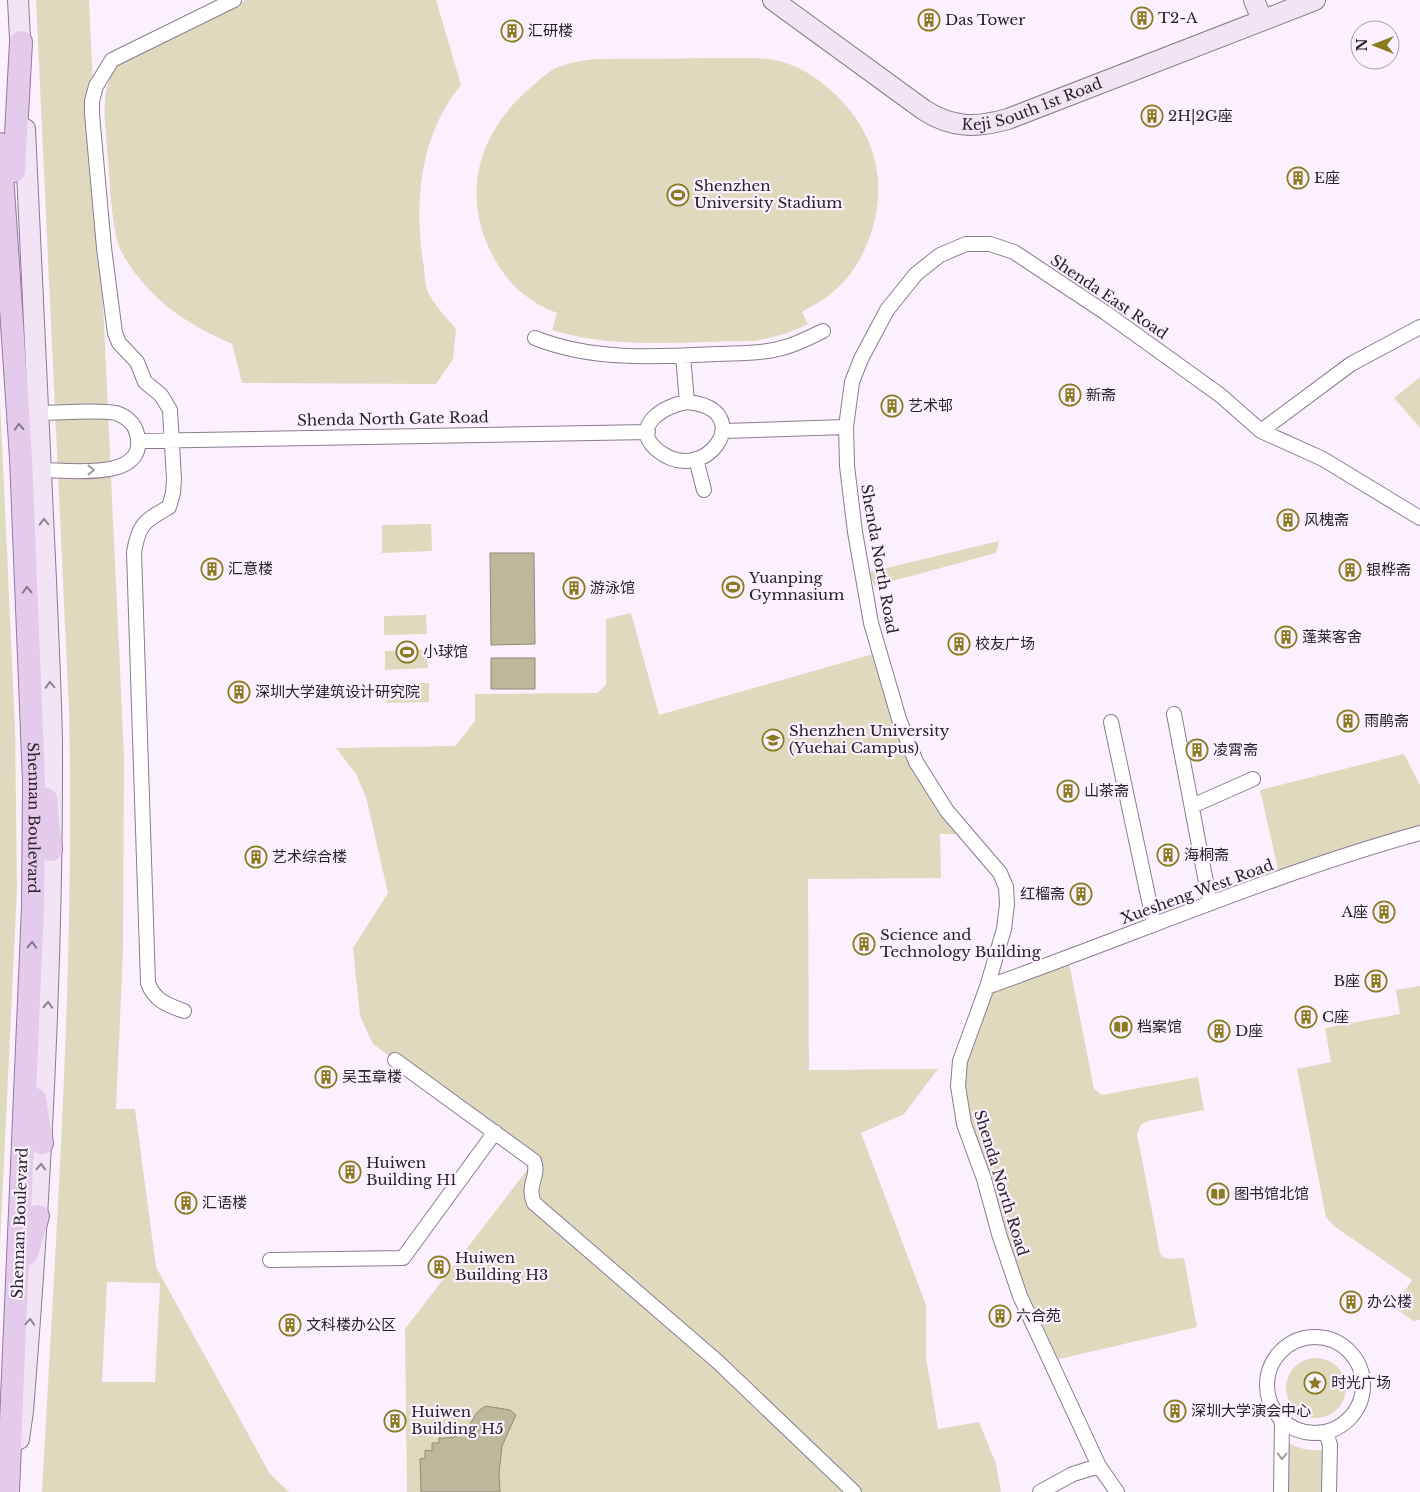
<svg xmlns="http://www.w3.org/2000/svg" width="1420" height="1492" font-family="'Libre Baskerville','Noto Sans SC',serif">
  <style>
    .green { fill: #dfdabe; fill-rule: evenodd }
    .water { fill: #bdb899; stroke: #918b78 }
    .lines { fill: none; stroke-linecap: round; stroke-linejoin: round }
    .street-casing { stroke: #8c7b90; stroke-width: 16 }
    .secondary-casing { stroke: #8c7b90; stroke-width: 22 }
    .primary-casing { stroke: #9778a0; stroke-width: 24 }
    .street { stroke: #fff; stroke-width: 14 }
    .secondary { stroke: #f2e4f5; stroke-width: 20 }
    .primary { stroke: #e4caeb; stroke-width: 22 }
    .oneway { stroke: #87768c }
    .oneway2 { stroke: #9f9ca0 }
    .oneway3 { stroke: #8e8490 }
    .labels { text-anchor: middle; stroke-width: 4.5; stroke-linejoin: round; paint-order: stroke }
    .poi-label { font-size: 15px; fill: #2a232c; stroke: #fbf0fe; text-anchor: start }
    .street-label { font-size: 15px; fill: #2a232c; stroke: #fbf0fe }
  </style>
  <rect width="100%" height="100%" fill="#fbf0fe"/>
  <path class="green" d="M36 0H89L124 757 123 950 116 1109H135L156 1267 270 1474 289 1492H42C56 1232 75 971 69 710ZM107 1282 160 1283 155 1382H102Z
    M246 0H436L461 85C420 135 414 200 423 262 425 271 424 284 428 292 434 305 447 318 456 329L453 359 436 384 242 383 232 344C192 326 163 309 135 273 128 263 120 252 117 240 110 210 110 179 107 149 105 119 100 89 117 64L202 25Z
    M744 58C754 58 765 58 774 60 798 64 819 79 836 95 878 136 889 188 868 241 861 260 850 278 834 291 825 300 813 305 802 312L808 324C790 333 773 338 753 341 686 341 616 350 552 330L557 313C527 302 506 282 492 254 460 192 480 131 530 88 537 82 544 75 551 71 563 63 580 61 595 59Z
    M1420 377V428L1394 398Z
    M0 399 15 728 17 889 0 1246Z
    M431 524 432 551 382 553V525Z
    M999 541 996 553 874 586 870 572Z
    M631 613 659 715 880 652 916 762 966 834H940L941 878 808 879 809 1070 938 1069 904 1114 861 1133 926 1305V1358L938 1429 979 1422 996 1464 1001 1492H407L405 1329 534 1161 373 1044 360 1016 353 948 388 893 366 797 356 774 336 748 455 746 475 721V694L597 693 606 685V619Z
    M426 615 427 634 384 635V616Z
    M427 650 428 668 385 670V651Z
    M429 683V702L386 703V684Z
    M1404 754 1420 785V828L1279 874 1260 790Z
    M1068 958 1094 1089 1102 1095 1198 1077 1204 1110 1148 1121 1141 1125 1137 1134 1160 1253 1162 1257 1171 1259 1184 1258 1197 1327 1051 1361 1020 1296 958 1086 987 987Z
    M1420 986V1320L1413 1321 1394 1307 1412 1280 1334 1226 1326 1217 1297 1069 1331 1062 1325 1028 1400 1014 1396 990Z
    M1286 1388a30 30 0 1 1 60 0a30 30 0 1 1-60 0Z
    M1287 1442C1298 1449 1310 1451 1323 1450L1322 1492H1287Z"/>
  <path class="water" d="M490 553H534L535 644 491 645Z
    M491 658H535V689H491Z
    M486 1406 510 1410 516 1415 502 1446 499 1473 500 1492H421L420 1459 425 1458V1450L432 1451V1443H439V1438C475 1440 466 1415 486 1406Z"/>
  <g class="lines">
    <g class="street-casing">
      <path id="street" d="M535 338C592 361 657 357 717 354 737 353 758 354 778 349 794 346 808 338 823 331
        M683 356 687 402
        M687 402C761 409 704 491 656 449 630 426 665 405 687 402Z
        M39 413C61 413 96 409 116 413 126 416 135 424 137 434 149 482 69 470 42 470
        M724 431 846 427
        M1261 431 1351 364 1420 327
        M138 441 648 432
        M696 459 704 490
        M1174 714 1210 903
        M1111 722 1154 924
        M1192 806 1253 779
        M987 987C1131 936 1272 874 1420 833
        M184 1011C167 1005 154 1000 148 983L134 552C139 523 145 521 169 507L173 493 174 479 170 410 161 395 145 382 137 362 119 343 115 333 104 248 92 114V101L96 86 112 60 234 0
        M395 1060 534 1161C540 1176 526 1185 534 1203L718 1362 854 1492
        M270 1260 403 1258 495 1132
        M1267 1385a48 48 0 1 1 96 0a48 48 0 1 1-96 0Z
        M1326 1432 1330 1445 1329 1492
        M1040 1492 1073 1474 1099 1466
        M1117 1492 1099 1466 1020 1296 999 1234 984 1179 964 1124 958 1086 960 1061 987 987 1004 929 1007 904 1006 887 1000 873 947 811 916 762 899 719 871 623 855 532 847 466 846 427 852 382 861 359 887 310 916 274 940 255 966 244H990L1014 252 1106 313 1220 395 1261 431 1323 459 1420 518
        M1281 1492 1282 1420"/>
    </g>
    <g class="secondary-casing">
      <g id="secondary">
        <path d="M18 0 21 58"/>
        <path id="s1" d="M773 0 924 110C952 128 976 128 1008 119L1315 0"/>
        <path d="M1254 0 1262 20"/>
        <path d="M19 1439 23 1411C41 1188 53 965 52 741 51 688 48 634 46 580 40 430 32 280 25 129"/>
      </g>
    </g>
    <g class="primary-casing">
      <g id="primary">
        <path id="s2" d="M0 144 21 458 34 782 33 907 8 1492"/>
        <path d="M14 171 21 42"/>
        <path d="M46 799 51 850"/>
        <path d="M35 1099 42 1143"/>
        <path d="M27 1254 38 1216"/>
      </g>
    </g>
    <use href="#street" class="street"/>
    <use href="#secondary" class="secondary"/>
    <use href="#primary" class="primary"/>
  </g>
  <defs><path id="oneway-chevron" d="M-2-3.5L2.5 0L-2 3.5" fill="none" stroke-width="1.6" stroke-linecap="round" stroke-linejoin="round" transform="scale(1.25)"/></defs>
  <g class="oneway">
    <use href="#oneway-chevron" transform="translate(19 427) rotate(-93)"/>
    <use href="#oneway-chevron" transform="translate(27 590) rotate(-93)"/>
    <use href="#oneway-chevron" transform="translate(32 945) rotate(-87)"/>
  </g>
  <g class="oneway2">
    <use href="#oneway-chevron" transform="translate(91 470)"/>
    <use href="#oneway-chevron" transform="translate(1282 1456) rotate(91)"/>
  </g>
  <g class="oneway3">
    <use href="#oneway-chevron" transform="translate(44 522) rotate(-92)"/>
    <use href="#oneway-chevron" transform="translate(50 685) rotate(-92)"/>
    <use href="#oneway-chevron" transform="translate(48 1005) rotate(-87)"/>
    <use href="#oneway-chevron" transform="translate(41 1167) rotate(-87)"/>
    <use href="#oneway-chevron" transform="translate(30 1322) rotate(-86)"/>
  </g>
  <defs>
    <g id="building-ring" transform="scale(1.125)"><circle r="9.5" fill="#fbf0fe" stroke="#8b7b20" stroke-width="1.5"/><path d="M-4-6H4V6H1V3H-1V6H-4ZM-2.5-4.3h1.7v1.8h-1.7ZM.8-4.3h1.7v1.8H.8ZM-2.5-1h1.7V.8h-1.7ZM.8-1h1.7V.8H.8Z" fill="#8b7b20"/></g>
    <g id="stadium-ring" transform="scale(1.125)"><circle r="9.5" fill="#fbf0fe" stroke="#8b7b20" stroke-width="1.5"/><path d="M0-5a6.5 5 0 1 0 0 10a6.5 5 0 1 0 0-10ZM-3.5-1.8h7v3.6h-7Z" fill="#8b7b20"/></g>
    <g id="university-ring" transform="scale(1.125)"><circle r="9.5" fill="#fbf0fe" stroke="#8b7b20" stroke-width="1.5"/><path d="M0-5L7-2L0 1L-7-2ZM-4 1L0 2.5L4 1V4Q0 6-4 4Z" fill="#8b7b20"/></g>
    <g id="library-ring" transform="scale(1.125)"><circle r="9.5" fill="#fbf0fe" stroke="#8b7b20" stroke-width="1.5"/><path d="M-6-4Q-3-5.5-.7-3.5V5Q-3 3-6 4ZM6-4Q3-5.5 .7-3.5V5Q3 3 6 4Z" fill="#8b7b20"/></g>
    <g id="sight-ring" transform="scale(1.125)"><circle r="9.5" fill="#fbf0fe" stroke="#8b7b20" stroke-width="1.5"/><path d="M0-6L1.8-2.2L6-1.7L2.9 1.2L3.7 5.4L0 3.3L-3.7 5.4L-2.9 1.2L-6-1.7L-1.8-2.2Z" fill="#8b7b20"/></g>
  </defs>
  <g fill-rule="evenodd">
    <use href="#building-ring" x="1142" y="18"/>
    <use href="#building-ring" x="929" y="20"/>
    <use href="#building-ring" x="512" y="31"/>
    <use href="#building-ring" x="1152" y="116"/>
    <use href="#building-ring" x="1298" y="178"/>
    <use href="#stadium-ring" x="678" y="195"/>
    <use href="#building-ring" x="1070" y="395"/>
    <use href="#building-ring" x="892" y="406"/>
    <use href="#building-ring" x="1288" y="520"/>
    <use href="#building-ring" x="212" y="569"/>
    <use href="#building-ring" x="1350" y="570"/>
    <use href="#stadium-ring" x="733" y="587"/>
    <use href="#building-ring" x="574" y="588"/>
    <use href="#building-ring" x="1286" y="637"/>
    <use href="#building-ring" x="959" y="644"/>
    <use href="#stadium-ring" x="407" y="652"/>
    <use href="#building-ring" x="239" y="692"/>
    <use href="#building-ring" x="1348" y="721"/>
    <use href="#university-ring" x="773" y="740"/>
    <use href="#building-ring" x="1197" y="750"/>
    <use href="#building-ring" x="1068" y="791"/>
    <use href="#building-ring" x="1168" y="855"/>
    <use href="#building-ring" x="256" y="857"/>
    <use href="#building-ring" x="1081" y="894"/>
    <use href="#building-ring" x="1384" y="912"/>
    <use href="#building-ring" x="864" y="944"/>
    <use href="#building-ring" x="1376" y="981"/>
    <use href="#building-ring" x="1306" y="1017"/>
    <use href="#library-ring" x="1121" y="1027"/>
    <use href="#building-ring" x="1219" y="1031"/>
    <use href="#building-ring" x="326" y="1077"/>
    <use href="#building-ring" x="350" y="1172"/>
    <use href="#library-ring" x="1218" y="1194"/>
    <use href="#building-ring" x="186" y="1203"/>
    <use href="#building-ring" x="439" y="1267"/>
    <use href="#building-ring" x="1351" y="1302"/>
    <use href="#building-ring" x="1000" y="1316"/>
    <use href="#building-ring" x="290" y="1325"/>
    <use href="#sight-ring" x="1315" y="1383"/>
    <use href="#building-ring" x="1175" y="1411"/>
    <use href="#building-ring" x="395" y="1421"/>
  </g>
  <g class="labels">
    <g class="poi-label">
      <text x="1158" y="23">T2-A</text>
      <text x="945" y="25">Das Tower</text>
      <text x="528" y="36">汇研楼</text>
      <text x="1168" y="121">2H|2G座</text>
      <text x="1314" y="183">E座</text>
      <text x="694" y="191">Shenzhen<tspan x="694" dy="17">University Stadium</tspan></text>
      <text x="1086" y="400">新斋</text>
      <text x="908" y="411">艺术邨</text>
      <text x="1304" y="525">风槐斋</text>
      <text x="228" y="574">汇意楼</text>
      <text x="1366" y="575">银桦斋</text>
      <text x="749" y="583">Yuanping<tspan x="749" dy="17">Gymnasium</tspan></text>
      <text x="590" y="593">游泳馆</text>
      <text x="1302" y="642">蓬莱客舍</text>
      <text x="975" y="649">校友广场</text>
      <text x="423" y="657">小球馆</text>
      <text x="255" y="697">深圳大学建筑设计研究院</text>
      <text x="1364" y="726">雨鹃斋</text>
      <text x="789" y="736">Shenzhen University<tspan x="789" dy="17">(Yuehai Campus)</tspan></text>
      <text x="1213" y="755">凌霄斋</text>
      <text x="1084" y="796">山茶斋</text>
      <text x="1184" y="860">海桐斋</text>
      <text x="272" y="862">艺术综合楼</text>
      <text x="1065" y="899" text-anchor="end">红榴斋</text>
      <text x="1368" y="917" text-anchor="end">A座</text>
      <text x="880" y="940">Science and<tspan x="880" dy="17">Technology Building</tspan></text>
      <text x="1360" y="986" text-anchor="end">B座</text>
      <text x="1322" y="1022">C座</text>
      <text x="1137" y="1032">档案馆</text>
      <text x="1235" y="1036">D座</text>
      <text x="342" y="1082">吴玉章楼</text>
      <text x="366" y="1168">Huiwen<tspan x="366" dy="17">Building H1</tspan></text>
      <text x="1234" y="1199">图书馆北馆</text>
      <text x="202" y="1208">汇语楼</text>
      <text x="455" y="1263">Huiwen<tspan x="455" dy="17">Building H3</tspan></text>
      <text x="1367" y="1307">办公楼</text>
      <text x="1016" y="1321">六合苑</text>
      <text x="306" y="1330">文科楼办公区</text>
      <text x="1331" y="1388">时光广场</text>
      <text x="1191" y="1416">深圳大学演会中心</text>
      <text x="411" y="1417">Huiwen<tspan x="411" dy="17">Building H5</tspan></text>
    </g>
    <g class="street-label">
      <text dy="5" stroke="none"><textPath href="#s1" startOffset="301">Keji South 1st Road</textPath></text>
      <text transform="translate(1109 297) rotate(34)" y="5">Shenda East Road</text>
      <text transform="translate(393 419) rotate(-1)" y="5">Shenda North Gate Road</text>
      <text transform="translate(879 559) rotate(80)" y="5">Shenda North Road</text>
      <text dy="5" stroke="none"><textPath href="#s2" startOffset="675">Shennan Boulevard</textPath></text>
      <text transform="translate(1197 892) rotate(-20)" y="5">Xuesheng West Road</text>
      <text transform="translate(1001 1183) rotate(73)" y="5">Shenda North Road</text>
      <text transform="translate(20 1223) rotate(-88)" y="5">Shennan Boulevard</text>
    </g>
  </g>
  <g transform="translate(1375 45) rotate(270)"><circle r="24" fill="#fbf0fe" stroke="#a79eaa"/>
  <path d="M0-4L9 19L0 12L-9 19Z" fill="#8b7b20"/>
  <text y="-8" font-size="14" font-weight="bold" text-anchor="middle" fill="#2a232c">N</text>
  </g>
</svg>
